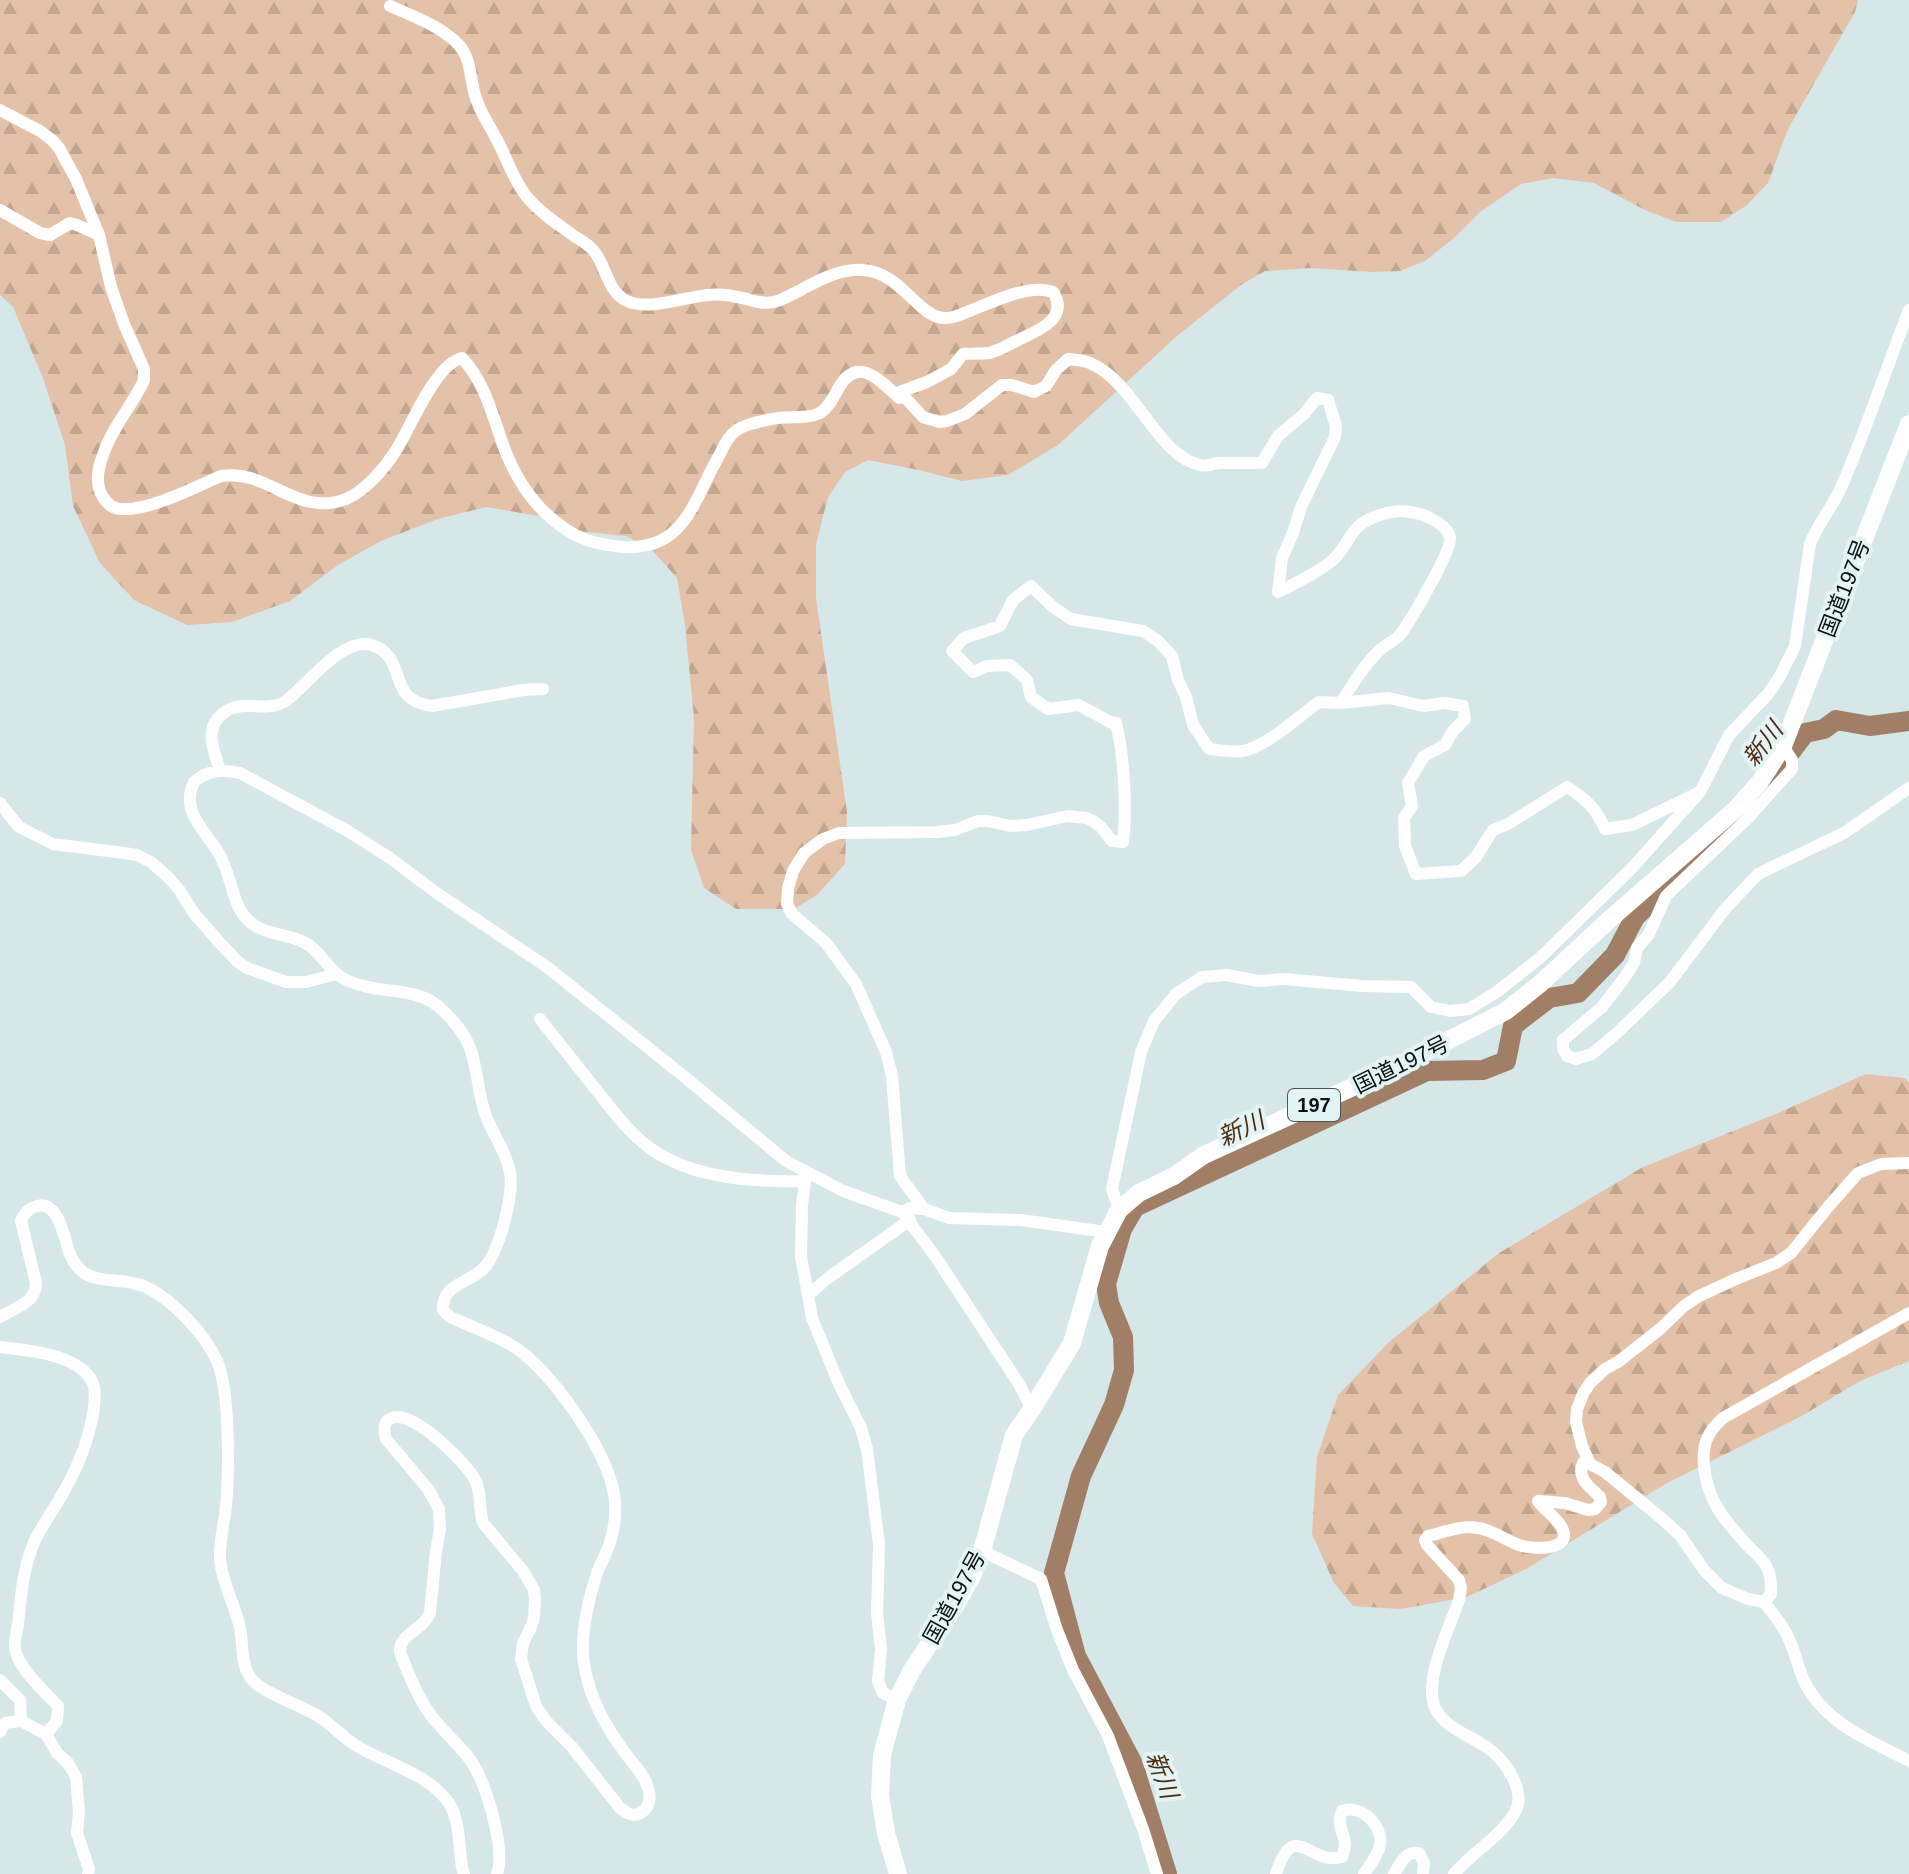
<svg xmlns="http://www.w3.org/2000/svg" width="1909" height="1874" font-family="Arial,'Noto Sans JP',sans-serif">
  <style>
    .forest { fill: url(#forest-firs) }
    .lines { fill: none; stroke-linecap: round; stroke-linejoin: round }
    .river { stroke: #a17f67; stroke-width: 20 }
    .minor { stroke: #fff; stroke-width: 12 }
    .highway { stroke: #fff; stroke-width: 18 }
    .labels { text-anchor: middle; stroke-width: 8; stroke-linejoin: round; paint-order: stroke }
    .shield { fill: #e2f4f5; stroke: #4c5555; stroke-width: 2 }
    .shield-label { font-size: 20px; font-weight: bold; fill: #0b1111 }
    .street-label { font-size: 22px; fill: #0b1111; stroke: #e2f4f5 }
    .water-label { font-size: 24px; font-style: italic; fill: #502c0e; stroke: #e2f4f5 }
  </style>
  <defs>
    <pattern id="forest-firs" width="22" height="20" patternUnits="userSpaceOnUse" patternTransform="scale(2)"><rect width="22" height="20" fill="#e4c2a9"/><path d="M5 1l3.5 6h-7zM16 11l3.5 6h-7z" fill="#c2a690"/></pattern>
  </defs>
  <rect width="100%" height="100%" fill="#d5e7e8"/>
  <path class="forest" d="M0 0H1858L1855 12 1788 129 1768 183 1747 205 1721 222H1676L1645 210 1594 183 1553 178 1521 184 1480 212 1454 238 1425 261 1400 271 1372 272 1311 268 1265 271 1241 285 1177 336 1058 445 1008 475 962 481 914 469 868 460 845 472 828 497 816 544V598L847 812 845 864 817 895 794 909H736L704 888 691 850 694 718 685 625 677 578 652 550 626 536 576 531 539 516 486 507 438 519 381 541 338 565 290 601 232 622 187 625 134 600 100 563 73 506 65 445 43 378 13 307 0 295Z
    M1866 1074 1904 1078 1909 1082V1361L1860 1381 1800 1417 1667 1483 1528 1568 1467 1597 1400 1609 1353 1606 1334 1583 1312 1534 1317 1457 1338 1395 1389 1342 1499 1253 1643 1167 1778 1113Z"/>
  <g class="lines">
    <path class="river" d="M1762 790 1805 733 1824 729 1836 720 1870 726 1909 721
      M1167 1874 1133 1764 1076 1656 1054 1573 1081 1476 1114 1405 1124 1370 1123 1337 1109 1303 1106 1284 1122 1229 1135 1207 1427 1071 1483 1070 1506 1061 1513 1026 1549 998 1578 993 1615 955 1635 917 1735 820"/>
    <path class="minor" d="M0 110 40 131 52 140 59 148 76 179 99 235 111 287 124 324 144 369V380C133 405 112 427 103 455 98 468 95 485 103 497 107 504 114 509 122 509 149 511 195 487 221 476 267 468 297 518 346 499 365 491 384 469 395 452 410 429 435 364 462 358 486 383 493 418 505 450 518 483 537 511 567 530 585 542 603 545 624 547 686 551 694 498 720 454 724 445 729 435 737 430 747 423 766 420 778 418 791 416 808 419 820 413 829 407 833 398 838 389 857 354 880 380 899 398L900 392 927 382 951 369 963 354C971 353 981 354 989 353 999 351 1009 344 1018 340 1037 331 1070 319 1053 292 1030 283 990 303 967 312 960 315 951 319 944 318 918 317 901 272 863 270 840 268 815 282 795 293 788 296 781 301 773 302 761 305 750 299 738 297 728 295 718 294 708 295 684 297 647 312 625 300 606 289 607 266 593 250 588 244 580 240 574 236 558 224 540 213 527 197 513 180 507 158 496 138 489 124 479 111 475 95 470 79 471 57 458 44 440 26 413 16 390 6
      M0 210 40 233 50 235 70 223 77 225 99 235
      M900 392 923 417 939 422 947 421 965 414 1002 385H1012L1034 392 1046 386 1056 370 1068 359C1076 360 1085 360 1092 364 1136 384 1158 457 1200 465 1205 467 1212 464 1218 463 1233 463 1248 463 1262 463L1278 436 1304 414 1317 398 1328 400 1336 426 1335 437 1301 507 1293 533 1282 558 1278 592C1294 584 1323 570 1335 558 1351 541 1350 525 1377 516 1395 509 1413 510 1430 518 1438 522 1449 529 1450 538 1452 551 1409 623 1400 635 1395 641 1386 644 1380 650 1364 664 1353 685 1340 703
      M1783 746 1792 760V769L1747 819 1666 896 1649 934 1637 948 1634 963 1625 977 1602 1007 1563 1040V1049L1567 1056 1576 1059 1592 1054 1618 1032 1670 982 1725 909 1758 874 1844 833 1909 788
      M220 770C215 754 205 733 218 718 240 694 265 716 287 700 308 684 343 636 372 645 410 658 384 700 432 706L523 690 543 689
      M0 803 19 827 53 844 124 853 137 855 151 862 170 879 180 891 193 912 218 941 238 962 247 968 286 982H306L337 974
      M540 1019C558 1042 576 1064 594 1087 613 1111 632 1138 659 1154 701 1179 755 1182 804 1181
      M1909 1163 1881 1164 1858 1173 1828 1207 1791 1253 1776 1263 1736 1279 1699 1296 1684 1306 1660 1329 1618 1362 1605 1369 1590 1383 1583 1394 1577 1409 1576 1422 1582 1446 1590 1464 1605 1472 1660 1517 1680 1535 1704 1570 1722 1588 1748 1599 1764 1602C1776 1617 1787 1631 1793 1649 1798 1663 1801 1678 1809 1690 1831 1726 1873 1742 1909 1761
      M806 1173 802 1205 801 1256 812 1318 839 1384 861 1428 867 1449 879 1545 877 1613 881 1649 878 1681 883 1693 897 1700
      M924 1209 900 1176 892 1076 886 1052 856 984 826 943 792 914 787 904 788 888 793 871 804 853 823 839 839 833 938 832 955 830 978 821H988L1010 826 1027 825 1068 816 1086 818 1093 821 1101 827 1112 841 1123 842C1127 809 1124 755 1116 723H1112L1079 705 1048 709 1031 697 1027 680 1010 665 987 666 973 672 952 651 964 638 1000 626 1013 600 1031 586 1053 607 1071 619 1143 631 1158 641 1172 656 1178 680 1186 697 1193 725 1209 749C1220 750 1231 753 1242 751 1265 748 1299 716 1319 702L1340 703 1389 698 1423 706 1444 703 1463 706 1465 719 1453 731 1445 745 1424 756 1408 783 1412 806 1404 818 1405 846 1416 874 1461 871 1476 857 1493 830 1508 824 1567 787C1587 800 1595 807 1605 829L1632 825 1700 792
      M1119 1210 1112 1189 1141 1052 1154 1021 1176 994 1202 977 1227 975 1258 981 1284 979 1361 986 1411 987 1431 1007 1450 1011 1469 1009 1498 991 1541 957 1631 869 1700 792 1729 735 1768 694 1779 678 1795 646 1810 544C1817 525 1831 509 1840 490 1866 431 1886 369 1909 310
      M902 1212 910 1208 924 1209 949 1218 1021 1220 1106 1232
      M808 1295 828 1278 910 1220
      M0 1317C16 1307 36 1303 36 1283L21 1221C23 1215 26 1211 32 1208 58 1195 64 1237 69 1252 85 1292 115 1273 146 1287 173 1300 205 1334 217 1361 230 1390 229 1473 226 1506 224 1524 219 1543 220 1560 222 1582 234 1603 239 1624 243 1638 241 1653 245 1666 247 1674 252 1681 259 1686 277 1698 299 1705 318 1716 334 1726 346 1741 362 1749 391 1765 428 1774 449 1803 460 1820 459 1848 462 1868L464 1874
      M0 1347C27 1350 74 1354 90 1378 96 1386 95 1397 94 1407 90 1437 78 1467 63 1493 54 1509 43 1524 35 1540 23 1567 21 1595 18 1624 17 1631 14 1641 15 1648 17 1667 45 1692 58 1706L57 1721 46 1734
      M982 1551 1041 1579 1057 1630 1073 1670 1108 1736 1143 1829 1157 1874
      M1764 1602 1771 1594C1771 1583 1771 1573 1765 1564 1760 1557 1753 1551 1748 1546 1724 1519 1708 1503 1704 1466 1702 1445 1707 1432 1723 1418L1909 1313
      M0 1680 20 1700 21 1721
      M0 1732 5 1723 21 1721 46 1734 57 1753 68 1763 76 1777 79 1812 77 1833 89 1869 88 1874
      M497 1874C506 1849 486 1783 471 1761 459 1744 442 1731 430 1714 417 1696 408 1673 400 1652 399 1633 422 1632 430 1613L436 1551 440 1529 439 1509 428 1489 386 1439C384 1431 382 1421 392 1418 412 1410 461 1458 472 1475 483 1490 478 1507 483 1523L523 1571 534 1590 535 1599 534 1618 531 1627 523 1643 521 1659 536 1706 546 1721 572 1747 620 1808C627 1813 634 1818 642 1812 651 1806 651 1794 647 1785 642 1771 631 1762 623 1750 607 1728 592 1702 586 1674 578 1643 587 1604 597 1573 601 1562 608 1551 611 1539 616 1521 617 1503 612 1485 601 1443 552 1373 516 1348 496 1335 472 1327 450 1317L443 1310C442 1284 467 1284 483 1269 499 1254 514 1194 510 1172 506 1152 493 1134 486 1116 478 1095 478 1072 471 1051 466 1035 452 1018 439 1007 419 989 389 993 364 986 355 984 344 980 337 974 326 965 319 951 307 944 287 932 263 937 246 918 231 901 231 872 218 852 204 829 180 811 194 782 208 770 222 769 240 773L346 830 390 858 438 894 547 967 681 1074 786 1161 843 1191 902 1212 935 1256 1019 1384 1032 1409
      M1276 1874C1294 1817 1309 1866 1342 1857 1343 1854 1345 1847 1345 1844 1344 1831 1336 1825 1342 1811 1361 1804 1383 1825 1380 1845 1378 1856 1370 1865 1364 1874
      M1394 1874C1401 1863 1405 1851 1419 1853L1424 1863 1423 1874
      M1454 1874C1472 1852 1501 1837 1515 1812 1526 1793 1508 1765 1493 1752 1475 1736 1439 1728 1433 1702 1427 1672 1449 1629 1459 1600L1461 1588 1459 1580 1427 1545 1425 1540 1428 1536C1444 1532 1461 1525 1478 1528 1493 1530 1505 1540 1519 1545 1530 1549 1571 1552 1563 1530 1559 1519 1545 1511 1538 1501L1565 1503 1588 1510 1595 1509 1601 1502 1600 1497C1590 1487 1576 1478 1583 1463L1590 1464"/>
    <path class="highway" d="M898 1874 886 1833 880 1796 882 1755 897 1700 912 1670 955 1606 973 1574 982 1551 1014 1435 1032 1409 1072 1343 1100 1246 1119 1210 1139 1193 1174 1176 1204 1155 1390 1070 1506 1011 1541 983 1610 919 1735 810 1760 782 1783 746 1909 424"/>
  </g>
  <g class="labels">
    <rect class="shield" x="1288" y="1089" width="52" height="32" rx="6"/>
    <g class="shield-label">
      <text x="1314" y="1112">197</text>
    </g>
    <g class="street-label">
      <text transform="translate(1844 588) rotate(-69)" y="8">国道197号</text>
      <text transform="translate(1401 1064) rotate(-26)" y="8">国道197号</text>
      <text transform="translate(954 1597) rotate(-61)" y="8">国道197号</text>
    </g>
    <g class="water-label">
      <text transform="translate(1763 744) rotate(-52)" y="8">新川</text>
      <text transform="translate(1241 1129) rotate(-25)" y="8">新川</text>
      <text transform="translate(1162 1775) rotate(70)" y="8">新川</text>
    </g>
  </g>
</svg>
